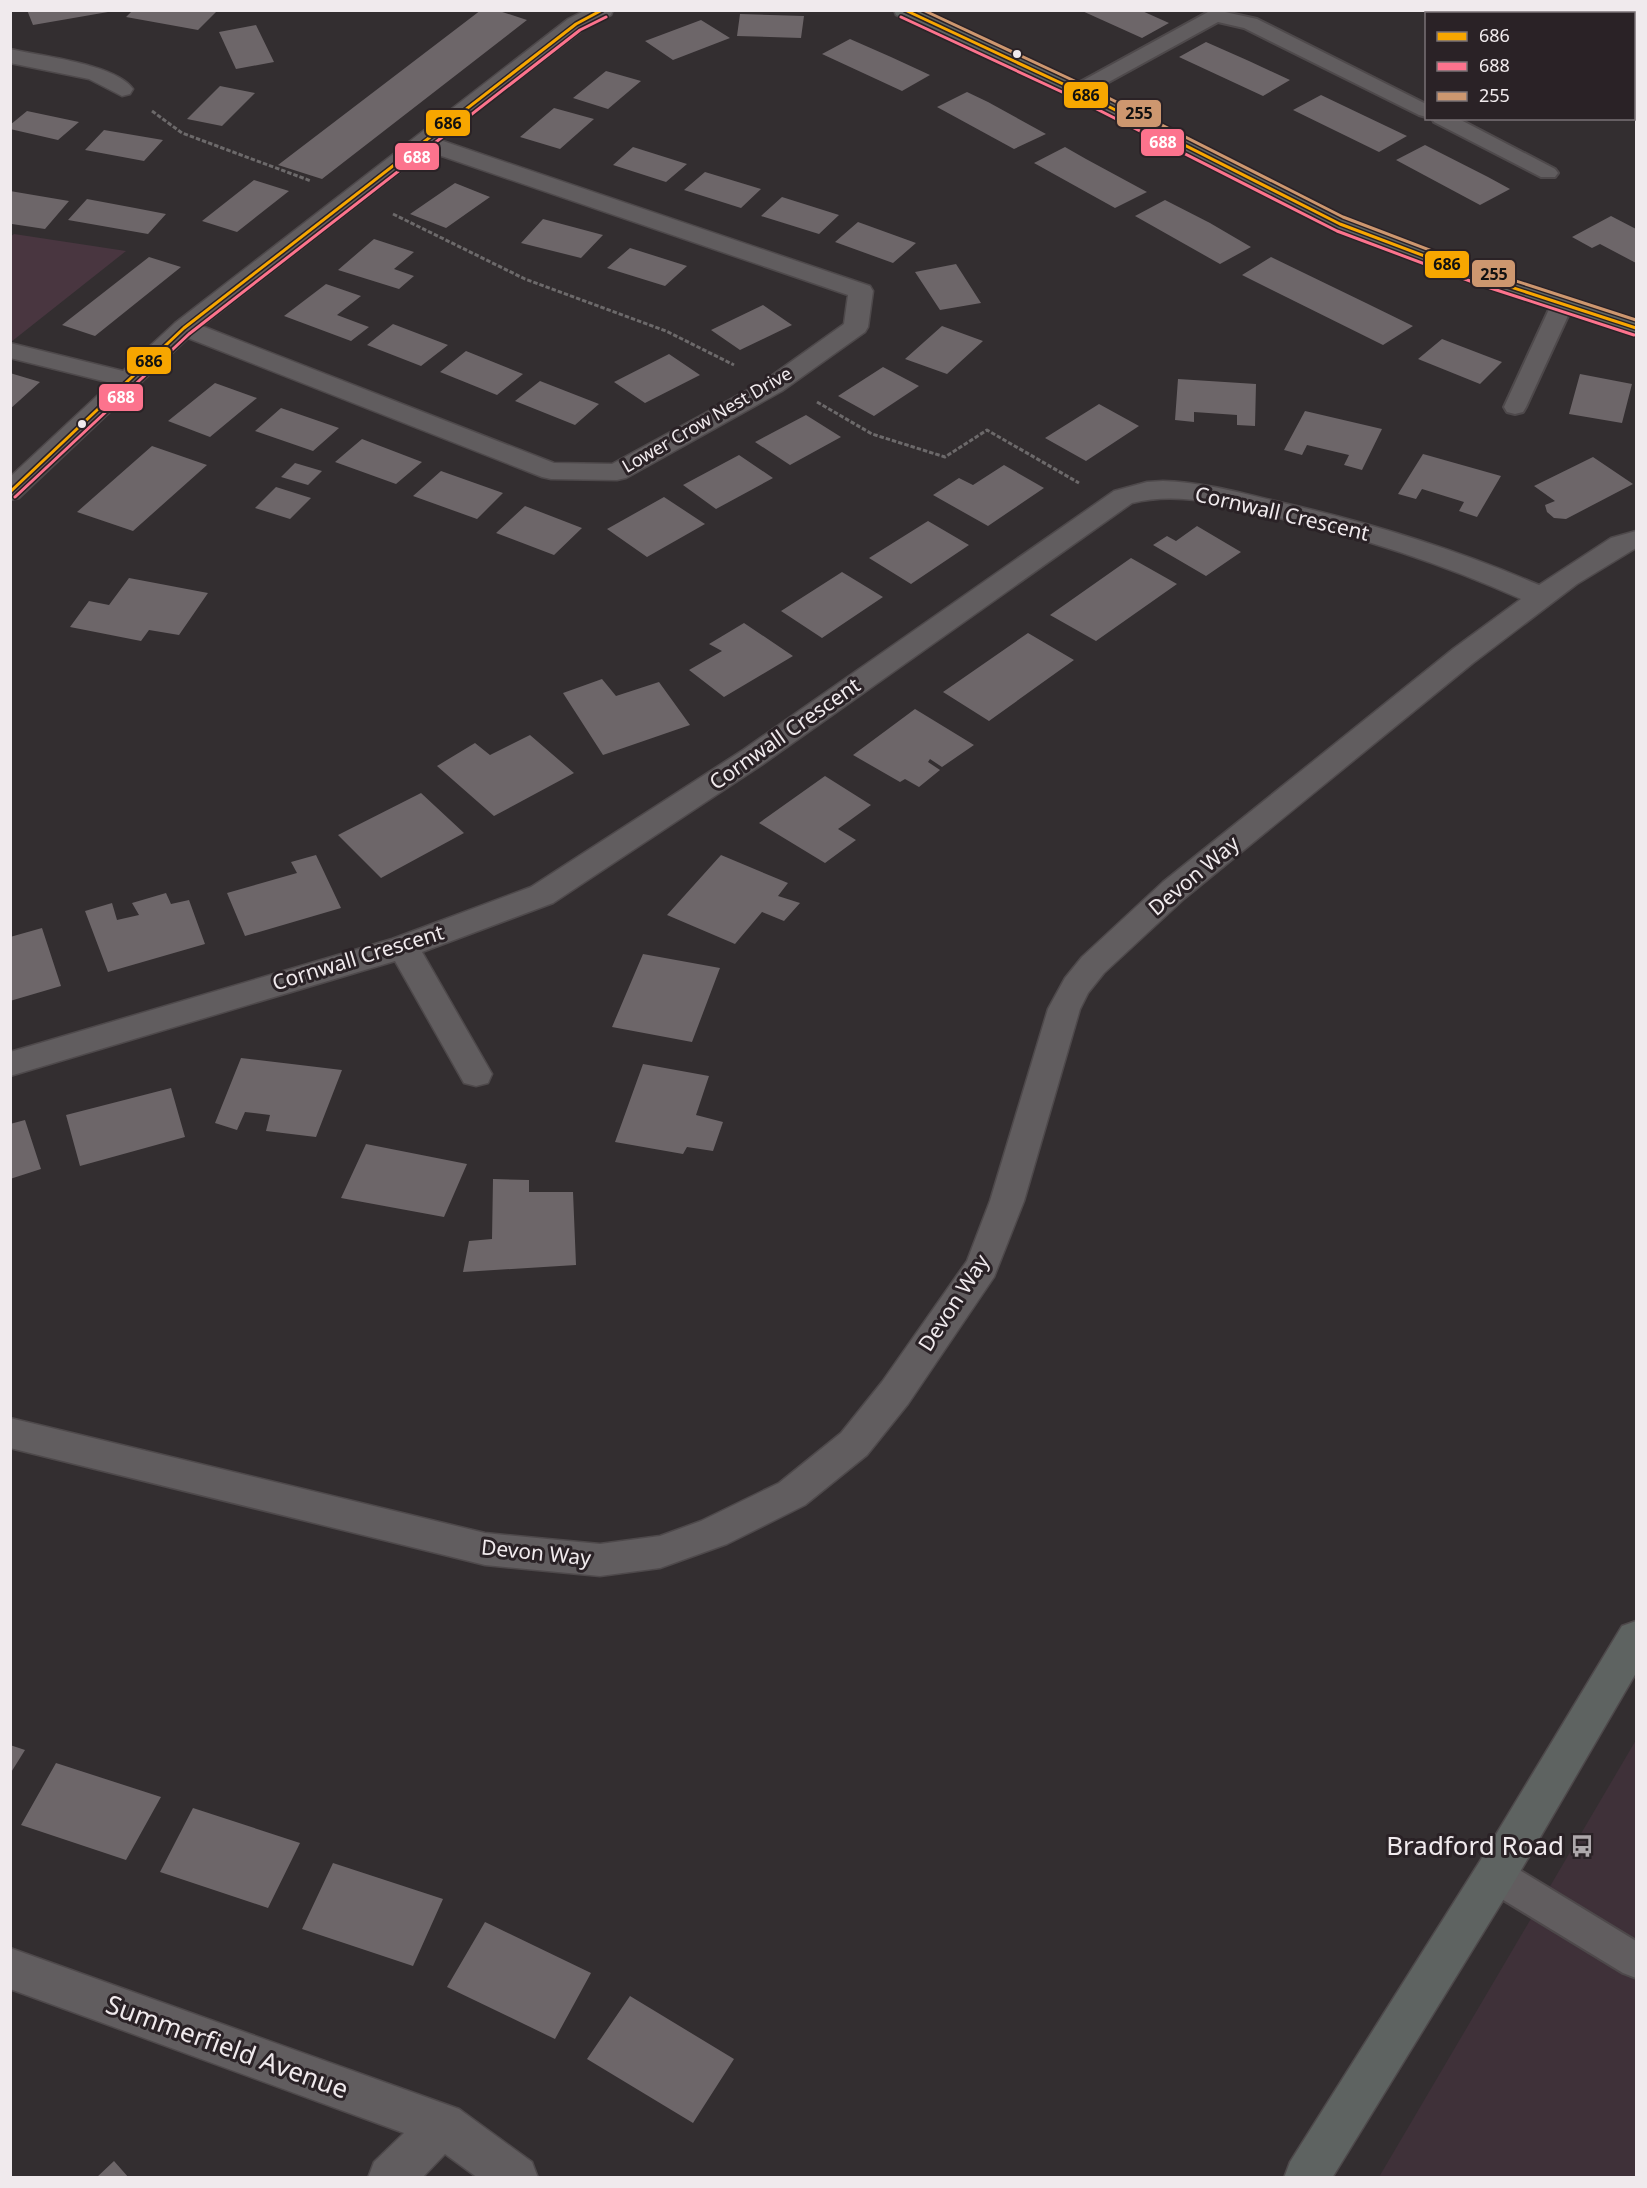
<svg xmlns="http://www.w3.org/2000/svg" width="1647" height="2188" font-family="'Noto Sans',sans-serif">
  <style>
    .built { fill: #3f3139 }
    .green { fill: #493640 }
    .building { fill: #6d6669 }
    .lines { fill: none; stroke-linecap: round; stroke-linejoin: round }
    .service-casing { stroke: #4e494b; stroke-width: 4 }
    .minor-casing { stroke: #4e494b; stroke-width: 3 }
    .primary-casing { stroke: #4e494b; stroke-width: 3 }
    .path { stroke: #6c696a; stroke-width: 3; stroke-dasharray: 4.5 2; stroke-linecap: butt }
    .service { fill: #615d5f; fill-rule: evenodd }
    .minor { fill: #615d5f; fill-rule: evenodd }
    .primary { fill: #5e6361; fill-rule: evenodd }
    .bus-1-casing { stroke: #2a2226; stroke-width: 6 }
    .bus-2-casing { stroke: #2a2226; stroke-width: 6 }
    .bus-3-casing { stroke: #2a2226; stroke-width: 6 }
    .bus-1 { stroke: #f7a600; stroke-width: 3 }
    .bus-2 { stroke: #fc738d; stroke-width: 3 }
    .bus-3 { stroke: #cd976f; stroke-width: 3 }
    .bus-dot { fill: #f0eaed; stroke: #2a2226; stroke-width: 2 }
    .labels { text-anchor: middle; stroke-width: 6; stroke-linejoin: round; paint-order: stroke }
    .far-street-label { font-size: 18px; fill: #f0eaed; stroke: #2a2226 }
    .street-label { font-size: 21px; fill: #f0eaed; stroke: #2a2226 }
    .near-poi-label { font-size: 26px; fill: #f0eaed; stroke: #2a2226; text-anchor: end }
    .near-street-label { font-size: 26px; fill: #f0eaed; stroke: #2a2226 }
    .line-badge { stroke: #2a2226; stroke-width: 2 }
    .badge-label { font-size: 16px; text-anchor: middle; font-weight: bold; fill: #fff }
    .pale-badge-label { font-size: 16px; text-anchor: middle; font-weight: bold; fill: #111 }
  </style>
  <rect width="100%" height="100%" fill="#332e30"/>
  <path class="built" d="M1636 1740V2177H1379Z"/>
  <path class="green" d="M1533 11H1636V120L1634 118V14H1537Z
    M14 234 126 251 11 342 10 237Z"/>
  <path class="building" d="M27 10H108V12L33 25Z
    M133 10H218L198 30 126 17Z
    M481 10H496L527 20 322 179 278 165Z
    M1080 10H1140L1169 23 1142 38Z
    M740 14 804 16 801 38 737 36Z
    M701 20 730 38 673 60 645 41Z
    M256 25 274 62 236 69 219 32Z
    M850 39 891 57 930 75 902 91 822 54Z
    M1206 42 1249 61 1290 80 1263 96 1179 57Z
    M606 71 641 81 608 109 573 98Z
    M220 86 255 93 222 126 187 119Z
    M967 92 988 102 1046 134 1014 149 937 107Z
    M1321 95 1365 116 1407 136 1379 152 1293 110Z
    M554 108 594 119 560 149 520 137Z
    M27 111 79 122 58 140 10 129V125Z
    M104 130 163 140 144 161 85 150Z
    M1425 145 1488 177 1510 189 1480 205 1396 160Z
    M633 147 687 164 666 182 613 165Z
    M1065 147 1086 159 1147 192 1115 208 1034 163Z
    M705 172 761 189 741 208 684 190Z
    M254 180 289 191 237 232 202 221Z
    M455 183 490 197 446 228 410 214Z
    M10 191 69 201 45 229 12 224 10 226Z
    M782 197 839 215 819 234 761 216Z
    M87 199 135 208 166 214 148 234 68 220Z
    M1165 200 1210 223 1251 247 1220 264 1135 216Z
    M1611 216 1636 229V263L1600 244 1592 248 1572 237Z
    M543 219 603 235 581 258 521 243Z
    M858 222 916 243 893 263 835 242Z
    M374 239 414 252 394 269 414 276 399 289 338 270Z
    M630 248 687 266 665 286 607 268Z
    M149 257 181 267 95 336 62 325Z
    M1271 257 1366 303 1413 326 1383 345 1242 275Z
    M956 264 981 303 940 310 915 272Z
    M326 284 361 296 337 315 369 327 351 341 284 316Z
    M763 305 792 325 740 350 711 330Z
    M393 324 448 345 421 366 367 345Z
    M942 326 983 341 947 374 905 359Z
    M1442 339 1502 362 1480 384 1418 359Z
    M466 351 523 374 497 395 440 372Z
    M669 354 700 375 645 403 614 382Z
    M883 367 919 386 874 416 838 396Z
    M10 373 40 382 10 409Z
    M1580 374 1632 384 1622 423 1569 414Z
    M1178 379 1256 384 1255 426 1237 425V415L1194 412V422L1175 420Z
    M540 381 599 404 575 425 515 401Z
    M215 383 257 398 210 437 168 421Z
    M1099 404 1139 426 1086 461 1045 438Z
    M281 408 339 428 313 451 255 431Z
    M1305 411 1382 429 1362 470 1344 465 1349 455 1307 445 1302 455 1284 450Z
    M806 415 841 437 790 465 755 442Z
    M362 439 422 462 396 484 335 462Z
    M152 446 207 465 133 531 77 512Z
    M1423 454 1501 476 1477 517 1459 511 1464 502 1422 489 1416 499 1398 494Z
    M739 455 773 478 716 509 683 485Z
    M1593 457 1633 484 1566 519 1554 518 1547 512 1545 505 1555 501 1534 486Z
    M295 463 322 471 308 485 281 477Z
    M1004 465 1044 488 988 526 933 495 959 478 973 485Z
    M441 471 503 493 477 519 413 496Z
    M276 487 311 498 290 519 255 508Z
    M664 497 705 524 647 557 607 529Z
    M525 506 582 528 554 555 496 533Z
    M928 521 969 545 911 584 869 558Z
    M1197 526 1241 552 1206 576 1153 545 1167 536 1176 541Z
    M1131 558 1177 584 1096 641 1050 615Z
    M842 572 883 597 822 638 781 611Z
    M129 578 208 593 179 635 149 630 141 641 70 627 89 601 109 605Z
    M744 623 793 656 724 697 689 670 722 651 709 644Z
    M1028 633 1074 660 989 721 943 692Z
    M602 679 616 696 659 682 690 725 603 755 563 693Z
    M915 709 974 745 942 767 930 759 928 762 940 770 919 787 905 779 900 782 853 755Z
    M530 735 574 773 494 816 437 766 475 743 490 755Z
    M825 776 871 805 838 829 856 840 825 863 759 823Z
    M421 793 464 833 381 878 338 835Z
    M316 855 341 908 245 936 227 893 297 873 291 862Z
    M721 855 788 883 778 896 800 903 784 921 762 912 735 944 667 915Z
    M166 893 171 904 189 900 205 944 108 972 85 911 112 903 117 920 139 915 132 903Z
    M42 928 61 986 10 1001V937Z
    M643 954 720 968 692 1042 612 1027Z
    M241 1058 342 1070 316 1137 266 1131 270 1115 245 1112 237 1130 215 1123Z
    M643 1064 709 1076 696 1115 723 1122 713 1151 687 1147 683 1154 615 1142Z
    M171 1088 185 1137 80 1166 66 1115Z
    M25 1120 41 1169 10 1179V1124Z
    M366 1144 467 1164 444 1217 341 1198Z
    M493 1179 529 1180V1192H573L576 1265 463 1272 469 1241 492 1239Z
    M10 1745 25 1750 10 1774Z
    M56 1763 161 1797 126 1860 21 1825Z
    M193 1808 300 1843 268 1908 160 1872Z
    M333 1863 443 1899 413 1966 302 1929Z
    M485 1922 591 1973 555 2039 447 1987Z
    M630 1996 734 2059 693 2123 587 2059Z
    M114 2161 129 2178H96Z"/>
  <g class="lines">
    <g class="service-casing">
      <path id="service" d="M1216 10 1257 19 1426 104V117L1419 115 1244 28 1218 22 1085 95H1071L1068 91 1071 87 1208 12Z
        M1432 118H1457L1555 169 1558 173 1555 177H1541L1434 122Z
        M1562 299 1570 300 1573 305 1526 407 1523 412 1515 414 1507 412 1504 407 1551 305 1554 300Z
        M1495 1858 1508 1863 1636 1941V1978L1623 1973 1482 1887 1477 1875 1482 1863Z"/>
    </g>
    <g class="minor-casing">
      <path id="minor" d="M586 10H613L611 15 584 29 440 140 870 286 873 291 868 327 865 332 782 391 626 478 617 480 551 479 542 477 188 338 19 498 10 500V477L111 383 10 358V343L123 371 175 323 568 19ZM427 151 848 295 844 324 764 381 612 464 554 463 202 326Z
        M10 49C40 56 116 64 133 89L130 94 122 96 89 79 10 63Z
        M1163 481C1202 482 1241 493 1279 502 1368 522 1455 549 1539 585L1611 538 1636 531V548L1577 584 1473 663 1185 898 1104 973 1088 993 1080 1009 1024 1201 994 1277 908 1404 867 1455 805 1505 727 1544 660 1568 600 1576 485 1565 10 1448V1418L485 1533 600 1544 660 1536 701 1521 779 1483 841 1433 882 1382 967 1261 990 1201 1048 1009 1065 978 1082 957 1163 882 1453 649 1521 599C1441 563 1357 536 1271 516 1226 505 1179 491 1132 503L763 764 553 903 422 952 492 1074 488 1083 476 1086 464 1083 395 961 10 1076V1052L392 939 531 887 743 750 1114 491 1147 482Z
        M10 1948 459 2109 532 2162 538 2178H478L445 2154 422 2178H368L374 2162 404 2133 10 1989Z"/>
    </g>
    <g class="primary-casing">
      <path id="primary" d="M894 10H923L1086 86 1348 219 1489 272 1636 320V335L1471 282 1332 229 1070 96 896 15Z
        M1636 1621V1673L1510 1889 1332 2178H1284L1290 2162 1480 1861 1622 1626Z"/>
    </g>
    <path class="path" d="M152 111 182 133 311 181
      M393 214 525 279 666 331 734 365
      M817 402 872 434 945 457 987 430 1079 483"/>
    <use href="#service" class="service"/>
    <use href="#minor" class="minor"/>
    <use href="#primary" class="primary"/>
    <g class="bus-1-casing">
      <path id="bus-1" d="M905 10 1078 91 1340 224 1480 277 1636 328
        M10 492 184 328 576 24 602 10"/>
    </g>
    <g class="bus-2-casing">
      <path id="bus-2" d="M901 17 1075 98 1337 231 1478 284 1634 335
        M15 497 189 334 580 30 606 17"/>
    </g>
    <g class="bus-3-casing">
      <path id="bus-3" d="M923 10 1081 84 1343 217 1482 270 1636 320"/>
    </g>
    <use href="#bus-1" class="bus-1"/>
    <use href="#bus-2" class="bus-2"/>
    <use href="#bus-3" class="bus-3"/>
  </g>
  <defs>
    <g id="bus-bare" transform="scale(1.8)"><path d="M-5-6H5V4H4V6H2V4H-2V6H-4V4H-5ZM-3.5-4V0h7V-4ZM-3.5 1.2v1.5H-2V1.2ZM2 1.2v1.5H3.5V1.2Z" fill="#aea8ab" stroke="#2a2226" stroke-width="2.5" paint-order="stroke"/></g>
  </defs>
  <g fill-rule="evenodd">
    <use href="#bus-bare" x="1582" y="1846"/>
  </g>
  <g class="bus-dot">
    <circle cx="1017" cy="54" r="5"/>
    <circle cx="82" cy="424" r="5"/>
  </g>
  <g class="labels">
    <g class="far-street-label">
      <text transform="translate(707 420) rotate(-30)" y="6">Lower Crow Nest Drive</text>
    </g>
    <g class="street-label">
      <text transform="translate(1282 514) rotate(13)" y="7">Cornwall Crescent</text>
      <text transform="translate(785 734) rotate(-35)" y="7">Cornwall Crescent</text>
      <text transform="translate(1194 876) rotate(-40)" y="7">Devon Way</text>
      <text transform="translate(358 958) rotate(-17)" y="7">Cornwall Crescent</text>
      <text transform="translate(954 1303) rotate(-57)" y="7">Devon Way</text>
      <text transform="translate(536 1553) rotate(6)" y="7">Devon Way</text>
    </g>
    <g class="near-poi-label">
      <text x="1564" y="1855">Bradford Road</text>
    </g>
    <g class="near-street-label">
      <text transform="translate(227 2047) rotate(20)" y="9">Summerfield Avenue</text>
    </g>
  </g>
  <g class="line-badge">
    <rect x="1063" y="81" width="46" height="28" rx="6" fill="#f7a600"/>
    <rect x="1116" y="99" width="46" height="29" rx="6" fill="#cd976f"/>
    <rect x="425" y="109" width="46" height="28" rx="6" fill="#f7a600"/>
    <rect x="1140" y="128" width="45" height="29" rx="6" fill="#fc738d"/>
    <rect x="394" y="142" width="46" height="29" rx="6" fill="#fc738d"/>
    <rect x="1424" y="250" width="46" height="29" rx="6" fill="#f7a600"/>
    <rect x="1471" y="259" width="45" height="29" rx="6" fill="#cd976f"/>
    <rect x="126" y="346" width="46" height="29" rx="6" fill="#f7a600"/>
    <rect x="98" y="383" width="46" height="29" rx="6" fill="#fc738d"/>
  </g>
  <g class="badge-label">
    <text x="1163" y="148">688</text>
    <text x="417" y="163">688</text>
    <text x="121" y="403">688</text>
  </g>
  <g class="pale-badge-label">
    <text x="1086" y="101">686</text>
    <text x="1139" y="119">255</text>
    <text x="448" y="129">686</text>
    <text x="1447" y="270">686</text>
    <text x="1494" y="280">255</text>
    <text x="149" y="367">686</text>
  </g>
  <rect width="1647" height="2188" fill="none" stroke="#f0eaed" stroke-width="24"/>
  <rect x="1425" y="12" width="210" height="108" fill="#2a2226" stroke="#797276" stroke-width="1.5"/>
  <rect x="1437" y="32" width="30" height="9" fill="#f7a600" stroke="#797276" stroke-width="1.5"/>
  <text x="1479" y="42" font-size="18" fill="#f0eaed">686</text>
  <rect x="1437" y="62" width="30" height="9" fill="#fc738d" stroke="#797276" stroke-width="1.5"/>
  <text x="1479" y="72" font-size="18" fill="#f0eaed">688</text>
  <rect x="1437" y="92" width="30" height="9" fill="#cd976f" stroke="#797276" stroke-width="1.5"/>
  <text x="1479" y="102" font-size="18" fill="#f0eaed">255</text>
</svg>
